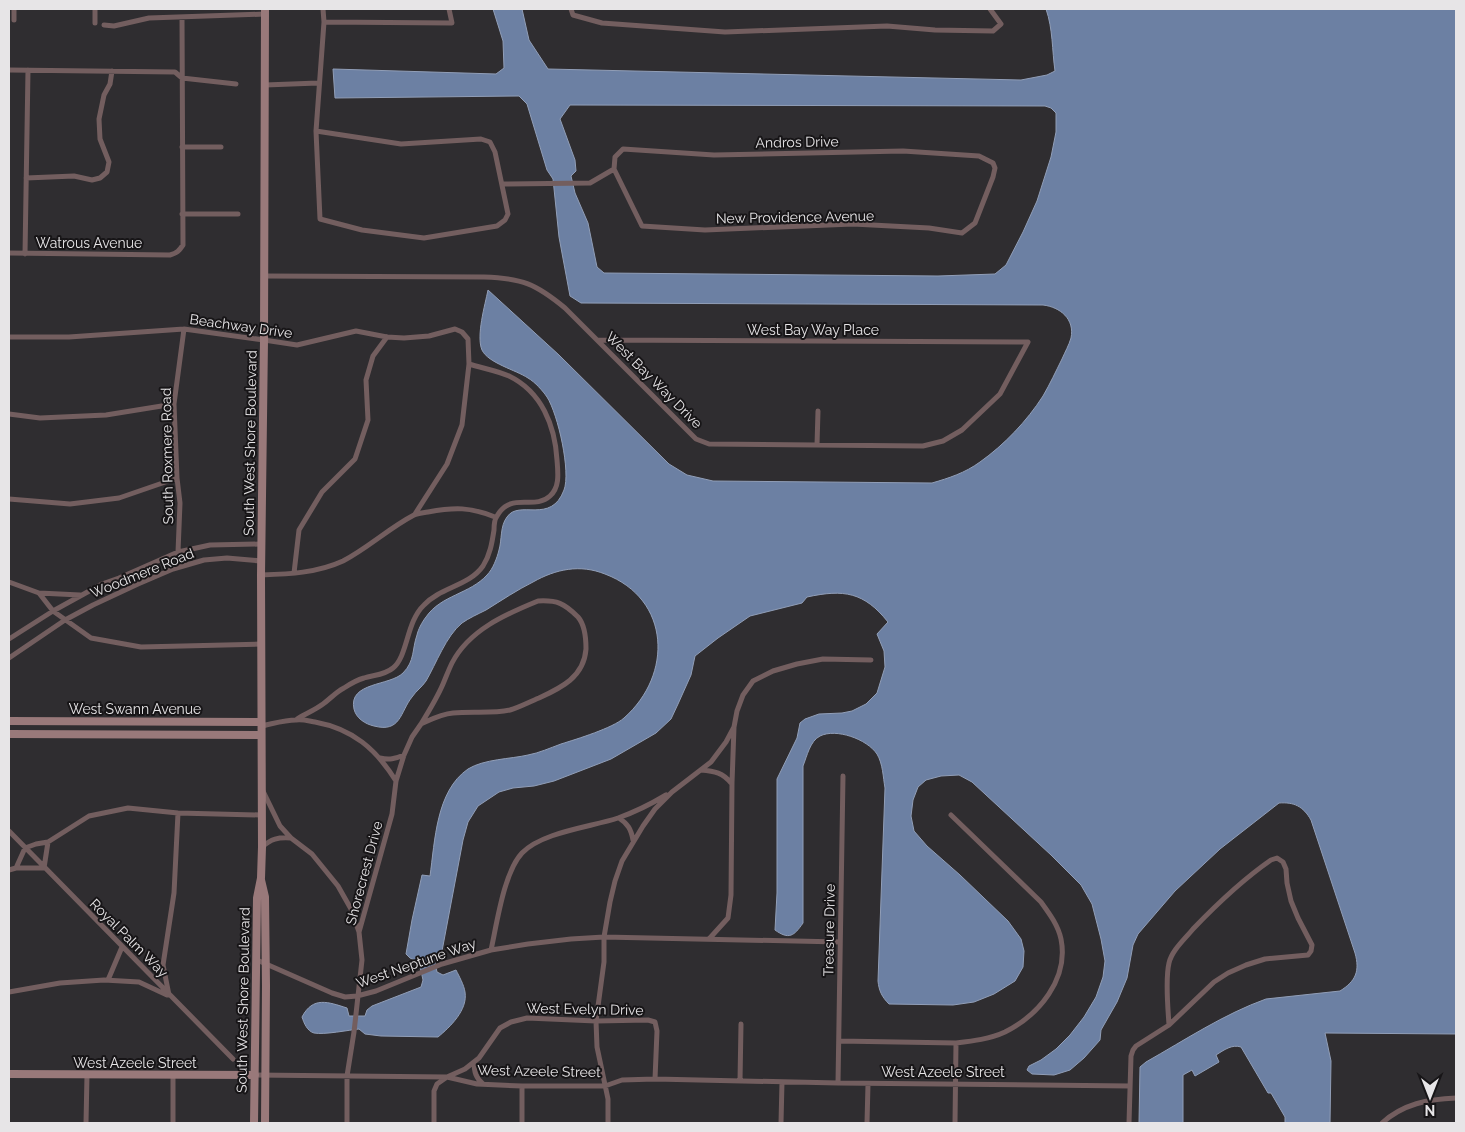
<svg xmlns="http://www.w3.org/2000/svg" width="1465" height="1132" font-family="Raleway,sans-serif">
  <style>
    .water { fill: #6c80a3; stroke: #919eb7; fill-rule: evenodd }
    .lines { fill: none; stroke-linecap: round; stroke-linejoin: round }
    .street { stroke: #735e5f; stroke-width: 5 }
    .secondary { stroke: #99797a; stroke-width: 8 }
    .labels { text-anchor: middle; stroke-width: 4; stroke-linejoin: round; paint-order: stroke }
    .street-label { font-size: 14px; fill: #e7e5e7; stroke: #171517 }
  </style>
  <rect width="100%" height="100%" fill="#2f2d30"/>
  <path class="water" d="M493 9H522L529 40 548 69 1021 80 1047 75 1055 71C1052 50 1053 29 1046 9H1456V1034L1325 1033 1331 1061 1330 1123H1285V1117L1271 1093H1268L1241 1047C1232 1044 1224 1050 1216 1055L1219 1062 1195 1076 1192 1070 1183 1075V1123H1139L1140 1067 1146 1062C1185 1040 1224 1014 1266 999L1340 991C1356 981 1360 971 1355 953L1311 820C1303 806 1294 802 1279 803L1220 849 1175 891 1138 934 1133 945 1127 978 1117 1002 1101 1030 1100 1040 1084 1058 1070 1070 1054 1075 1032 1074 1027 1070 1029 1066 1041 1060 1056 1049 1070 1035 1084 1017 1096 997 1103 977 1105 961 1101 939 1092 904 1081 885 1051 855 972 782 959 775 941 776 926 780 918 787 913 800 911 816 914 831 927 846 960 875 1008 921 1021 939 1024 951 1023 967 1015 981 994 994 974 1002 953 1005 889 1004C882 997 879 991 878 981L885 788C883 777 883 764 877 754 867 739 836 728 820 736 810 741 807 756 803 766V923C794 936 789 940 775 930L777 893V779L797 738 800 723 805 719 819 714 842 713 852 711 866 704 877 693 885 667 884 651 877 634 888 622C864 592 844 589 807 597L802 603 750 616 718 638 695 656 691 675 678 704 671 719 656 733 611 759 554 781 534 786 513 788 499 792 478 806 468 822 463 840 442 951 434 959 437 972 443 975 456 970C459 976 464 985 465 992 468 1010 450 1027 438 1037L381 1036 365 1034 359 1029C349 1030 324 1035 314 1033 307 1031 304 1023 302 1017 313 996 328 1002 347 1008L349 1016H365L367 1010 372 1006 421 987 423 980 419 962 410 958 406 954 412 920 422 875 430 876C435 841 436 791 468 769 484 759 511 759 528 755 539 753 550 748 561 744 577 739 613 728 624 718 673 675 671 599 605 574 580 564 556 569 533 582 517 590 502 600 486 610 478 614 469 618 462 623 446 636 436 664 426 681 422 687 416 691 412 697 400 712 401 733 374 726 365 724 356 718 354 709 348 682 390 686 403 673 415 661 412 649 417 635 418 630 422 622 426 617 441 595 470 594 487 575 493 569 497 558 499 550 502 540 500 526 507 517 519 499 551 525 564 490 571 472 558 414 547 397 543 391 535 382 528 378 516 370 488 363 482 350 476 336 485 305 488 290L559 355 669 464 687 475 713 481 932 483C949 478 965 473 980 462 1004 445 1027 421 1043 396 1050 384 1056 371 1062 359 1065 352 1069 345 1071 338 1075 319 1060 307 1043 305L581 303 570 296 559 237 553 179 547 170 527 104 519 96 335 98 333 69 496 74 504 68 503 41ZM570 105 1045 106 1051 108 1056 113V132L1051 157 1037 201 1023 232 1006 265 995 274 938 276 604 273 597 267 588 223 575 193 571 176 576 171 575 160 560 119Z"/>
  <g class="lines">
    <path class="street" d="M95 9V23
      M571 9 573 15 602 23 725 32 887 26 935 30 993 31 1001 24 990 9
      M14 20V9
      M324 22 452 23 449 9
      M104 25 114 26 149 18 265 14
      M9 70 175 72 182 78 236 84
      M265 85 318 83
      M316 131 401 144 481 139 490 142 495 152 508 214 505 220 497 226 424 238 362 230 320 219 316 131 324 22 323 9
      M182 147H221
      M623 149 714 155 903 151 979 156 993 163 995 168 993 177 975 223 962 233 929 228 853 224 705 230 642 226 614 169 615 157Z
      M26 178 74 176 92 180 100 178 107 172 109 162 100 139 99 119 104 95 110 84 112 71
      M503 184 590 183 614 169
      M182 214H238
      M9 253 170 255C177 253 179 251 183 245L182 17
      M25 254 28 70
      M264 276 484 277C522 278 536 284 565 308L696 439 709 444 923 446 943 441 962 430 1000 394 1028 342 598 340
      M9 337H69L184 329 264 340 297 345 356 331 387 337 404 338 429 336 455 329 462 332 468 339 469 364 462 425 447 464 415 514
      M9 414 40 418 106 415 174 404
      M817 445 818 411
      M9 499 70 504 119 498 177 478
      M178 552 180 503 177 478 174 404 184 329
      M294 573 299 530 322 492 355 459 368 420 366 380 373 356 387 337
      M261 575C289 574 317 573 343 561 368 548 389 528 414 515 418 513 423 513 428 512 455 507 470 507 495 517
      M9 582 39 593 53 611 91 638 141 647 262 644
      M39 593 80 595
      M538 601C557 600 564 603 578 617 585 625 586 639 586 649 584 677 561 688 539 698 529 702 520 707 510 710 492 714 472 711 453 713 441 714 432 719 421 724 429 711 437 698 443 684 446 677 449 669 452 663 469 630 506 614 538 601Z
      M9 639 53 611 102 584 119 578 178 552 210 545 261 544
      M9 658 65 620 93 605 138 584 173 569 204 560 227 558 261 561
      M297 719C305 714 315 710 323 704 330 699 336 692 344 688 350 684 357 680 364 678 373 675 385 675 393 668 408 656 406 622 424 605 441 587 469 586 483 566 490 555 492 543 494 530 494 525 494 520 497 516 511 491 534 511 550 496 560 487 558 473 557 460 555 426 542 392 509 376 498 371 482 368 469 364
      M261 726C272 724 284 720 296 720 302 719 309 721 315 722 353 729 376 749 396 781
      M380 758C389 760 395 759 404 755
      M701 770C715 771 723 773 731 783
      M263 791 280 826 291 838 312 854 338 886 351 909 359 932
      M619 818C628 824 631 829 633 840
      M9 831 233 1059
      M262 847C271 839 278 837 291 838
      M1277 858 1283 862 1286 869 1287 883 1291 901 1298 918 1312 945 1311 951 1308 955 1265 959 1246 965 1228 973 1214 982 1169 1025C1168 1008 1165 980 1169 963 1172 950 1185 939 1193 929 1217 904 1242 880 1271 860Z
      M16 868 25 848 36 844 48 842 89 816 128 808 178 813 261 815
      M44 868 48 842
      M9 870 16 868H44
      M709 939 728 918 731 895 732 783 734 727 737 711 743 695 753 681 773 671 797 664 823 659 871 660
      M491 950C497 923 504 872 522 853 542 832 591 827 618 818 635 812 651 804 666 795
      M257 960 332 993 345 997 357 996 376 991 442 964 491 950 528 944 571 939 604 937 840 942
      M108 980 122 947
      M9 992 60 983 104 980 139 982 167 995
      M169 995 163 965 174 893 178 813
      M839 1041 956 1043C973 1041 990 1039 1005 1032 1039 1015 1069 979 1061 939 1058 925 1049 913 1041 902L951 815
      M474 1062C474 1072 476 1078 483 1084
      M255 1075 447 1077 477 1084 522 1086H605L622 1080 655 1079 838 1083 1130 1086
      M740 1081 741 1024
      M838 1083 843 776
      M86 1123 87 1075
      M173 1123V1076
      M347 1123V1076L354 1032 362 960 359 932 392 814 396 781 404 755 412 737 421 724
      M434 1123V1091L437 1084 447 1077 465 1069 479 1058 500 1028 511 1022 527 1018 596 1021 648 1020 655 1022 657 1031 655 1079
      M522 1123V1086
      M608 1123V1099L597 1047 596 1021 604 962V937L610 902 615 881 622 861 643 826 655 809 672 792 711 762 726 742 734 727
      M781 1123 782 1082
      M867 1123 868 1084
      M955 1123 956 1043
      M1129 1123 1131 1056 1133 1050 1136 1046 1169 1025
      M1382 1123C1403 1104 1428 1099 1456 1098"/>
    <path class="secondary" d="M9 721 261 722
      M9 734 261 735
      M261 880 265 897 266 986 265 1123
      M9 1074 255 1075
      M254 1123 257 898 261 878 262 847 261 575 264 340 265 9"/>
  </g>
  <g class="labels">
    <g class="street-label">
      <text transform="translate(797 142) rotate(-1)" y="5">Andros Drive</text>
      <text transform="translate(795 217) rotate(-1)" y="5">New Providence Avenue</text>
      <text x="89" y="248">Watrous Avenue</text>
      <text transform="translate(241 326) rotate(8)" y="5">Beachway Drive</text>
      <text x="813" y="335">West Bay Way Place</text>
      <text transform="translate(654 380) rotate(45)" y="5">West Bay Way Drive</text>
      <text transform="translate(250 443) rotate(-89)" y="5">South West Shore Boulevard</text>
      <text transform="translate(167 456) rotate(-91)" y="5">South Roxmere Road</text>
      <text transform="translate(142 573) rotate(-22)" y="5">Woodmere Road</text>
      <text x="135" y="714">West Swann Avenue</text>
      <text transform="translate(364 873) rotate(-75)" y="5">Shorecrest Drive</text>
      <text transform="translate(829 930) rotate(-89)" y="5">Treasure Drive</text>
      <text transform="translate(129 938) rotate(45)" y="5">Royal Palm Way</text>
      <text transform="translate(416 963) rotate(-19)" y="5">West Neptune Way</text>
      <text transform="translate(243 1000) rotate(-89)" y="5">South West Shore Boulevard</text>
      <text transform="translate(585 1009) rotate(1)" y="5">West Evelyn Drive</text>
      <text x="135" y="1068">West Azeele Street</text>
      <text transform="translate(539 1071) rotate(1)" y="5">West Azeele Street</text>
      <text x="943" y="1077">West Azeele Street</text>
    </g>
  </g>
  <rect width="1465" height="1132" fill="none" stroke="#e7e5e7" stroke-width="20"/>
  <g transform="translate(1430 1097) rotate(180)" stroke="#171517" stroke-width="4" paint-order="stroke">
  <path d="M0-4L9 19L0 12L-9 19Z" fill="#e7e5e7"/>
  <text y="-8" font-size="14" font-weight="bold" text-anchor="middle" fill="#e7e5e7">N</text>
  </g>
</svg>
